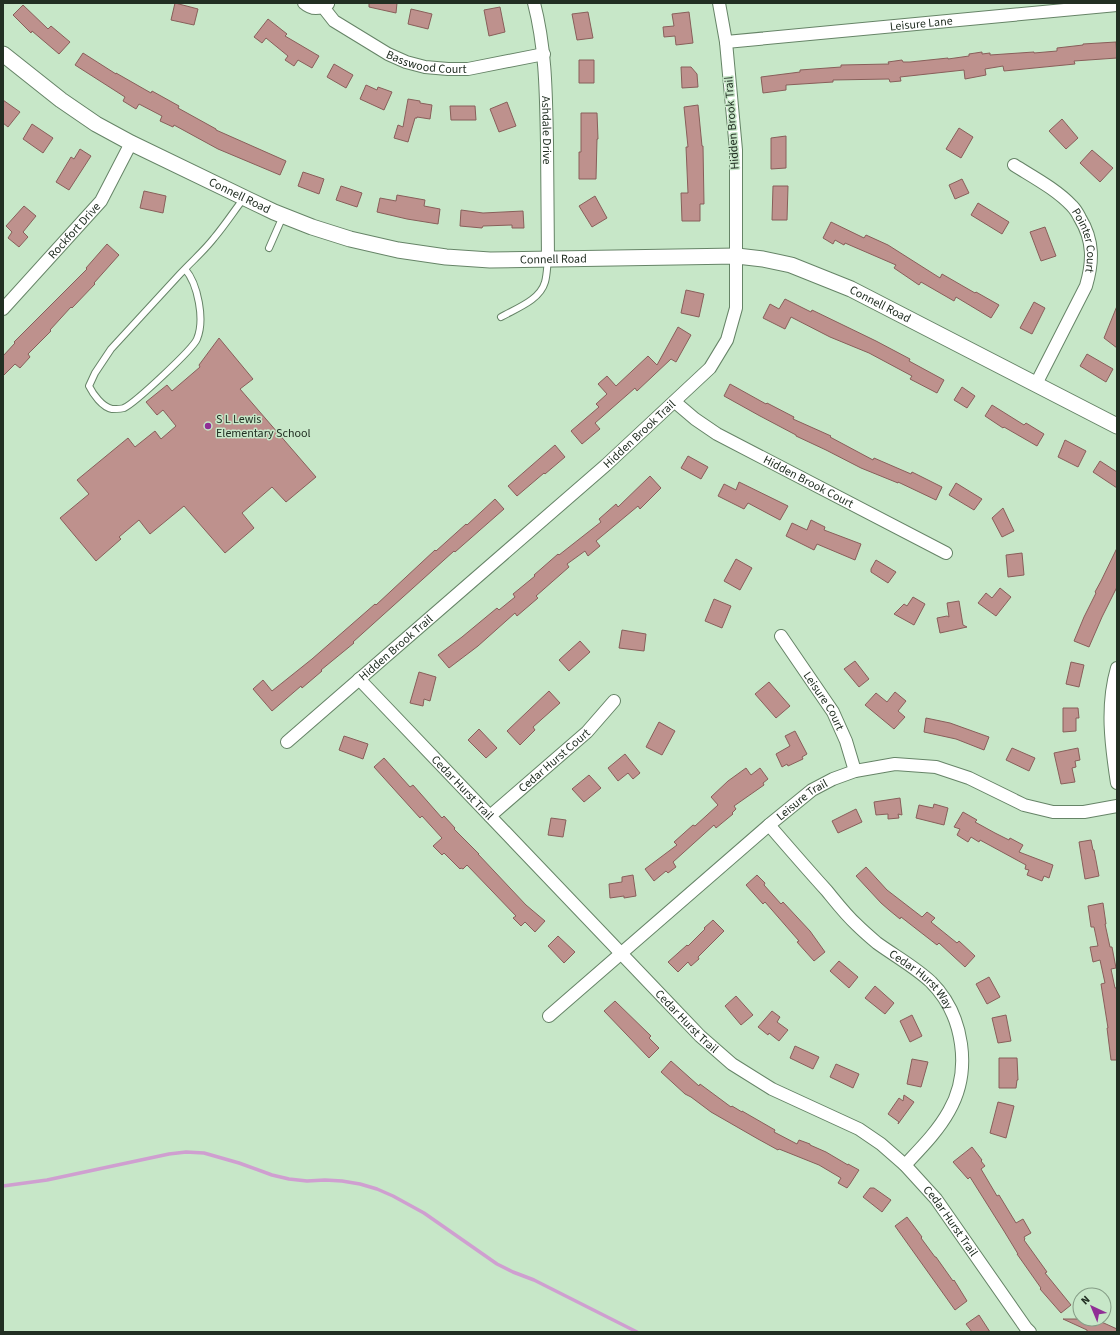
<svg xmlns="http://www.w3.org/2000/svg" width="1120" height="1335" font-family="'Source Sans 3',sans-serif">
  <style>
    .lines { fill: none; stroke-linecap: round; stroke-linejoin: round }
    .stream { stroke: #cf9fd0; stroke-width: 3.5 }
    .building { fill: #be918d; stroke: #885f5a }
    .service-casing { stroke: #668467; stroke-width: 8 }
    .minor-casing { stroke: #668467; stroke-width: 14 }
    .tertiary-casing { stroke: #668467; stroke-width: 17 }
    .service { stroke: #fff; stroke-width: 6 }
    .minor { stroke: #fff; stroke-width: 12 }
    .tertiary { stroke: #fff; stroke-width: 15 }
    .poi-dot { fill: #902e95; stroke: #c7e7c8; stroke-width: 1.5 }
    .labels { text-anchor: middle; dominant-baseline: central; stroke-width: 3; stroke-linejoin: round; paint-order: stroke }
    .street-label { font-size: 12px; fill: #222f23; stroke: #c7e7c8 }
    .poi-label { font-size: 12px; fill: #222f23; stroke: #c7e7c8; text-anchor: start }
  </style>
  <rect width="100%" height="100%" fill="#c7e7c8"/>
  <g class="lines">
    <path class="stream" d="M3,1186L47,1180L169,1154L186,1152L204,1153L239,1163L272,1175L289,1179L307,1181L325,1180L342,1181L360,1184L377,1189L393,1196L424,1213L497,1264L513,1272L534,1280L637,1332"/>
  </g>
  <path class="building" d="M175,3L198,9L194,25L171,20Z
    M369,3H397L396,13L369,7Z
    M23,5L48,29L51,26L70,42L59,54L32,31L31,33L13,15Z
    M500,7L505,32L489,36L484,10Z
    M411,9L432,14L428,29L408,24Z
    M588,12L593,38L577,40L572,14Z
    M689,12L693,43L676,45L675,36L664,37L663,27L674,26L672,14Z
    M268,19L287,34L285,36L319,56L312,68L298,60L294,66L285,60L288,56L266,38L262,43L254,37Z
    M1116,42L1117,58L1074,61L1075,64L1004,71L1003,66L985,69L986,75L965,79L964,70L900,77L901,81L890,82L889,79L833,80V82L786,85V90L763,93L761,77L800,72V70L841,67V65L889,64L888,62L902,60L903,62H910L948,58V59L969,56V54L982,52V54L990,53V55L1034,52V53L1057,51V48L1083,45V44Z
    M83,53L116,74V73L151,93L152,91L179,106L178,108L216,129V130L286,161L280,175L218,149L174,125L173,127L160,121L162,116L139,104L136,109L123,101L125,97L75,65Z
    M579,60H594V83H579Z
    M334,64L353,75L346,88L327,77Z
    M681,67H691L697,74L698,87L682,88Z
    M366,85L377,90L378,87L392,92L384,110L360,99Z
    M408,99L420,101V103L432,105L430,119L417,117V118H415L408,142L394,138L398,125L403,127Z
    M3,100L20,112L8,127L3,123Z
    M507,102L516,126L499,132L490,109Z
    M698,105L702,146H703L704,204H700V221H682L681,193H688L686,147H688L684,107Z
    M450,106H475L476,120H451Z
    M581,113H597L598,139H597L596,179H579V152H581Z
    M1062,119L1078,138L1066,149L1049,131Z
    M32,124L53,138L43,153L23,139Z
    M959,128L973,137L961,158L946,149Z
    M786,136V168L771,169V138Z
    M80,149L91,156L69,190L56,182L71,157L74,159Z
    M1092,150L1113,168L1100,182L1080,163Z
    M303,172L324,179L319,194L298,186Z
    M962,179L969,193L955,199L949,185Z
    M341,186L362,193L357,207L336,200Z
    M773,186H788L787,220H772Z
    M144,191L166,196L163,213L140,208Z
    M397,195L425,200L424,206L440,209L438,224L407,219L377,212L380,198L396,201Z
    M595,196L607,218L592,227L579,206Z
    M978,203L1009,222L1002,234L971,215Z
    M24,206L36,216L23,232L28,237L19,247L8,238L12,232L6,226Z
    M461,210L483,213L523,211L524,228H512V225L483,226L482,228L460,226Z
    M831,222L864,238L866,235L888,245L940,278L942,274L975,293L976,292L999,305L991,318L956,297L954,301L921,282L919,285L894,268L896,265L845,243L844,245L835,240L833,244L823,238Z
    M1045,227L1056,256L1041,261L1030,232Z
    M107,244L119,255L94,283L95,284L72,308L71,307L50,330L51,331L28,354L30,357L20,368L15,364L3,376V356L15,343L14,342L87,269L86,268Z
    M686,290L704,294L699,317L681,313Z
    M785,299L811,312L812,310L876,341L910,359L909,361L944,380L937,393L910,379L912,376L869,353L830,337L791,317L785,329L763,318L770,304L779,309Z
    M1034,302L1045,308L1032,334L1020,328Z
    M1117,306V348L1104,338Z
    M678,327L691,335L676,362L671,359L637,391L635,388L595,423L600,429L582,444L571,431L599,407L596,404L607,394L598,384L607,376L616,386L648,356L657,365Z
    M219,338L253,379L240,389L316,477L286,502L272,487L242,513L254,528L225,553L184,506L150,534L139,520L119,537L121,539L96,561L60,518L89,494L77,480L128,438L135,447L155,431L161,439L176,426L163,410L157,415L146,402L167,385L172,391L200,367L199,365Z
    M1087,354L1113,369L1106,382L1080,366Z
    M730,384L766,404L767,403L794,417L793,419L831,436L830,437L873,460L874,458L911,474L912,472L942,487L936,500L898,482V483L861,468L826,450L796,436V435L760,416L724,396Z
    M962,387L975,396L967,408L954,400Z
    M992,405L1024,425L1026,423L1044,434L1037,446L1004,427L1003,428L985,416Z
    M1065,440L1086,451L1078,467L1058,457Z
    M555,445L565,457L545,474L544,473L517,496L508,486Z
    M688,456L708,467L701,479L681,468Z
    M1100,461L1117,472V488L1093,472Z
    M650,476L661,488L640,509L638,506L596,541L600,546L588,556L585,551L567,564L569,567L536,596L538,598L517,616L515,613L478,646L449,668L438,655L462,637L497,608L499,610L515,597L513,594L535,576L534,575L558,554L559,555L601,522L599,519L616,504L618,507Z
    M739,482L788,506L780,520L748,503L744,509L718,496L724,484L736,490Z
    M956,483L982,499L974,510L949,495Z
    M495,499L504,509L455,552L454,551L423,579L353,642L354,643L321,670L322,671L302,688L301,686L272,711L253,689L263,680L272,691L312,659L375,604L376,605L435,550L436,551L466,524L467,525Z
    M1003,508L1014,531L1002,537L992,518Z
    M811,520L825,527L824,530L861,544L855,560L817,544L814,550L786,536L792,523L807,530Z
    M1117,548V587L1102,617L1089,647L1074,641L1084,617L1096,593L1095,592L1101,581Z
    M1022,553L1024,575L1008,577L1006,555Z
    M736,559L752,568L740,590L724,581Z
    M876,560L896,572L888,583L871,572V569Z
    M1000,588L1011,597L996,616L978,603L986,593L992,598Z
    M913,597L925,604L914,625L894,614L904,604L907,606Z
    M714,599L731,606L722,628L705,621Z
    M959,601L963,625L967,627L940,633L937,618L947,616L949,617L947,603Z
    M622,630L646,634L644,651L619,648Z
    M580,641L590,652L569,671L559,660Z
    M855,661L869,679L859,687L844,669Z
    M1071,662L1084,665L1079,687L1066,684Z
    M419,672L436,677L430,701L424,699L423,706L410,703Z
    M769,682L790,706L776,718L755,694Z
    M549,691L560,703L533,727L535,730L520,745L507,731Z
    M895,692L906,701L898,711L905,717L894,729L865,705L876,693L887,702Z
    M1063,708H1078L1079,718H1076V731L1063,732Z
    M926,718L950,723L989,737L984,750L956,739L924,732Z
    M659,722L675,731L662,755L646,747Z
    M479,729L497,748L486,758L468,740Z
    M795,731L807,754L802,757L803,759L788,766L787,764L782,767L776,754L790,746L785,736Z
    M344,736L368,744L363,759L339,750Z
    M1012,748L1035,758L1029,771L1006,760Z
    M1078,748L1080,760L1075,761L1076,767L1072,768L1075,782L1061,784L1054,753Z
    M625,754L640,773L633,779L628,773L618,781L608,768Z
    M384,758L410,787L413,785L442,818L444,816L455,828L454,829L479,854H478L526,905L545,921L535,932L525,922L521,926L513,918L516,916L467,865L463,869L461,868L460,869L444,853L442,855L433,846L442,838L422,816L420,818L374,767Z
    M746,768L751,775L760,768L768,779L763,783L764,785L734,806L736,809L732,813L733,814L716,828L714,825L673,862L676,867L668,873L666,871L654,881L645,869L677,845L674,842L693,825L695,826L718,805L711,797L728,781Z
    M589,775L601,788L584,802L572,789Z
    M900,798L902,815L898,814L899,818L888,819V814L876,815L874,802Z
    M934,804L948,808L944,825L916,818L919,805L933,808Z
    M856,809L862,822L838,833L832,821Z
    M963,812L977,820L975,822L995,833L1009,840L1010,838L1023,845L1019,852L1053,865L1049,878L1044,876L1042,881L1027,875L1029,870L1025,869L1026,865L980,840L979,842L971,837L968,842L957,835L960,829L954,827Z
    M551,818L566,820L563,837L548,835Z
    M1091,840L1093,850H1094L1099,876L1085,879L1079,842Z
    M866,867L887,890L922,917L927,912L935,918L931,922L957,943L959,941L975,956L965,967L939,943L937,945L901,917L900,919L889,910L881,903L856,876Z
    M633,875L636,896L624,898V896L610,898L609,884L622,882V877Z
    M757,875L765,883L764,885L781,904L783,902L810,931L825,952L814,961L797,942L799,941L765,902L763,904L746,885Z
    M1103,903L1106,924H1105L1110,947H1112L1116,968L1111,969L1115,988H1117V1060H1111L1107,1028H1108L1101,984L1105,983L1100,960L1093,962L1090,947L1098,946L1094,927H1091L1088,906Z
    M713,920L724,931L698,957L699,959L691,966L688,962L678,972L668,962L687,945L688,946L705,929L704,928Z
    M558,936L575,952L564,963L548,946Z
    M839,961L858,977L849,988L830,971Z
    M989,977L1000,997L987,1004L976,984Z
    M875,986L894,1003L885,1014L865,998Z
    M736,996L753,1015L741,1025L725,1006Z
    M615,1001L651,1036L649,1038L659,1048L649,1058L604,1011Z
    M772,1011L780,1017L777,1022L788,1030L779,1041L769,1033L768,1035L758,1027Z
    M912,1015L922,1036L910,1042L900,1021Z
    M1006,1015L1011,1041L998,1043L992,1018Z
    M795,1046L819,1057L813,1069L790,1058Z
    M999,1058H1017L1018,1080H1017L1016,1088H999Z
    M912,1059L928,1062L921,1087L907,1084Z
    M671,1061L699,1086L700,1084L731,1107L732,1106L742,1112V1111L775,1130L774,1132L797,1144L799,1140L810,1144V1145L826,1152L848,1165V1164L859,1170L850,1184L847,1188L838,1183L841,1178L819,1165L779,1149L778,1150L758,1139L711,1112L691,1097L685,1094L661,1072Z
    M836,1064L859,1074L853,1088L830,1077Z
    M904,1095L914,1102L898,1124L899,1122L888,1114L899,1098L903,1101Z
    M998,1102L1014,1106L1006,1138L990,1133Z
    M972,1147L982,1160L981,1161L985,1166L981,1169L997,1196L999,1195L1016,1223L1023,1219L1031,1233L1024,1237L1025,1239L1024,1240L1047,1272L1045,1273L1071,1305L1061,1313L1040,1289L1041,1288L1017,1254H1018L1004,1231L970,1177L968,1179L953,1162Z
    M870,1188H874L891,1200L882,1212L863,1197Z
    M907,1217L922,1237L921,1238L935,1257H936L953,1281L954,1280L967,1301L955,1310L895,1226Z
    M979,1315L990,1332H972L966,1324Z
    M1063,1319H1095L1117,1329V1332H1087V1330Z"/>
  <g class="lines">
    <g class="service-casing">
      <path id="service" d="M269,248L283,216
        M185,269C198,284 205,320 197,339C193,349 135,403 124,408C122,409 115,409 112,409C102,407 93,394 89,386L95,373L111,349L180,274C191,262 204,251 214,238C225,225 234,211 244,198
        M501,317C517,308 540,300 545,282C547,275 547,267 548,259"/>
    </g>
    <g class="minor-casing">
      <g id="minor">
        <path d="M304,3C312,10 320,9 328,4"/>
        <path id="s1" d="M534,3C546,49 546,95 547,143C547,182 548,220 548,259"/>
        <path id="s2" d="M323,7L334,21L388,54L406,62L425,67L448,69H468L544,54"/>
        <path id="s3" d="M726,42L1117,5"/>
        <path id="s4" d="M1014,165C1033,177 1056,189 1072,206C1075,209 1078,214 1080,218C1094,241 1093,262 1086,286L1036,384"/>
        <path id="s5" d="M3,309L101,201L131,143"/>
        <path id="s6" d="M675,402L695,419L717,434L946,553"/>
        <path id="s7" d="M781,636L833,712L846,741L855,771"/>
        <path d="M1117,668C1106,706 1111,744 1117,783"/>
        <path id="s8" d="M359,679L700,1036L732,1064L772,1089L859,1129L881,1144L905,1165L936,1199L1026,1328L1030,1332"/>
        <path id="s9" d="M287,742L606,465L710,368L727,340L736,308V150L726,42L719,3"/>
        <path id="s10" d="M490,816L587,732L614,701"/>
        <path id="s11" d="M769,825C788,847 807,869 827,891C836,902 846,915 857,925C863,931 870,937 877,943C895,956 915,967 931,982C964,1015 972,1071 949,1111C938,1131 921,1148 905,1165"/>
        <path id="s12" d="M549,1016L769,825L812,790L833,779L855,771L895,764L936,767L969,778L1024,805L1053,812H1084L1117,806"/>
      </g>
    </g>
    <g class="tertiary-casing">
      <g id="tertiary">
        <path id="s13" d="M3,54L61,100L96,124L131,143L274,212L312,227L350,239L398,250L446,257L490,260L737,256L763,259L791,265L851,289L1117,426"/>
      </g>
    </g>
    <use href="#service" class="service"/>
    <use href="#minor" class="minor"/>
    <use href="#tertiary" class="tertiary"/>
  </g>
  <circle class="poi-dot" cx="208" cy="426" r="4"/>
  <g class="labels">
    <g class="street-label">
      <text stroke="none"><textPath href="#s3" startOffset="196">Leisure Lane</textPath></text>
      <text stroke="none"><textPath href="#s2" startOffset="121">Basswood Court</textPath></text>
      <text transform="translate(732 123) rotate(-94)">Hidden Brook Trail</text>
      <text stroke="none"><textPath href="#s1" startOffset="128">Ashdale Drive</textPath></text>
      <text stroke="none"><textPath href="#s13" startOffset="277">Connell Road</textPath></text>
      <text stroke="none"><textPath href="#s5" startOffset="106">Rockfort Drive</textPath></text>
      <text stroke="none"><textPath href="#s4" startOffset="109">Pointer Court</textPath></text>
      <text stroke="none"><textPath href="#s13" startOffset="601">Connell Road</textPath></text>
      <text stroke="none"><textPath href="#s13" startOffset="937">Connell Road</textPath></text>
      <text stroke="none"><textPath href="#s9" startOffset="468">Hidden Brook Trail</textPath></text>
      <text stroke="none"><textPath href="#s6" startOffset="156">Hidden Brook Court</textPath></text>
      <text stroke="none"><textPath href="#s9" startOffset="144">Hidden Brook Trail</textPath></text>
      <text stroke="none"><textPath href="#s7" startOffset="78">Leisure Court</textPath></text>
      <text stroke="none"><textPath href="#s10" startOffset="85">Cedar Hurst Court</textPath></text>
      <text stroke="none"><textPath href="#s8" startOffset="150">Cedar Hurst Trail</textPath></text>
      <text stroke="none"><textPath href="#s12" startOffset="333">Leisure Trail</textPath></text>
      <text stroke="none"><textPath href="#s11" startOffset="218">Cedar Hurst Way</textPath></text>
      <text stroke="none"><textPath href="#s8" startOffset="474">Cedar Hurst Trail</textPath></text>
      <text stroke="none"><textPath href="#s8" startOffset="810">Cedar Hurst Trail</textPath></text>
    </g>
    <g class="poi-label">
      <text x="216" y="419">S L Lewis<tspan x="216" dy="14">Elementary School</tspan></text>
    </g>
  </g>
  <rect width="1120" height="1335" fill="none" stroke="#222f23" stroke-width="8"/>
  <g transform="translate(1092 1307) rotate(316)"><circle r="19" fill="#c7e7c8" stroke="#859d86"/>
  <path d="M0-3L7 15L0 10L-7 15Z" fill="#902e95"/>
  <text y="-6" font-size="11" font-weight="bold" text-anchor="middle" fill="#222f23">N</text>
  </g>
</svg>
